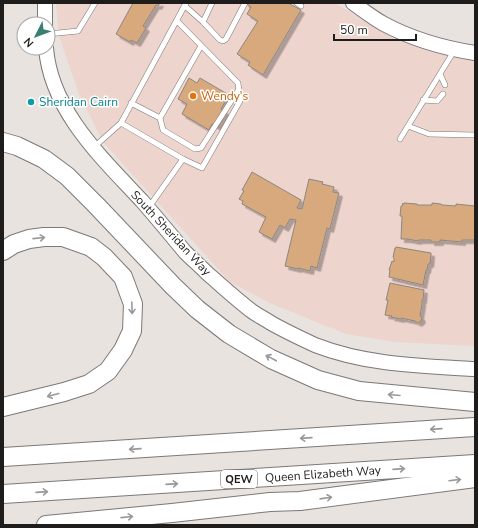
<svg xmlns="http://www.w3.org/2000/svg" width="478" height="528" font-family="'Nunito Sans',sans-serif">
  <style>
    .industrial { fill: #edd4cc }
    .building { fill: #d7a97b; stroke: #8b8783; filter: url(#shadow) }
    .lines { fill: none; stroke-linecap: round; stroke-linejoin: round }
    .lane-casing { stroke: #7d7876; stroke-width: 6 }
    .secondary-casing { stroke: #7d7876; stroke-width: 16 }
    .highway-casing { stroke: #7d7876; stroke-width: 20 }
    .lane { stroke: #fff; stroke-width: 5 }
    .secondary { stroke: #fff; stroke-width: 14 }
    .highway { stroke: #fff; stroke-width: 18 }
    .oneway { stroke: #9a9999 }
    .food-dot { fill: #e8710a; stroke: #fff; stroke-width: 1.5 }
    .culture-dot { fill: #0f9aa8; stroke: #fff; stroke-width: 1.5 }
    .labels { text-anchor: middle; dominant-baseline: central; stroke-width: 3; stroke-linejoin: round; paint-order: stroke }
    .shield { fill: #fff; stroke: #626160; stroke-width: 1 }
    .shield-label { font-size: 11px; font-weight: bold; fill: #1f1d1c }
    .food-label { font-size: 12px; fill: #c56008; stroke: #fff; text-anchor: start }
    .culture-label { font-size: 12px; fill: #0d838f; stroke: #fff; text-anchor: start }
    .street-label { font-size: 12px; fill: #1f1d1c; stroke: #fff }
  </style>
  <defs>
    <filter id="shadow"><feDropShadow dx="3.5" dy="3.5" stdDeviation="0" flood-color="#0004"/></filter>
  </defs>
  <rect width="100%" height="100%" fill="#e8e3df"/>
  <path class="industrial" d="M56,3H335L394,39L440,54L475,58V346L395,342L346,334L272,304L230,282L103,142L79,94L59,36Z"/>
  <path class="building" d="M133,3H160L158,6L156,5L143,26L146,28L137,43L131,40L130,42L116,34Z
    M245,3H288L301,10L263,75L248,65L250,62L237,54L258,21L247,14L251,7Z
    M189,78L197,83L200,78L229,95L221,109L227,112L218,127L212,124L209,130L182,114L187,104L178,99Z
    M252,172L301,200L297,208L302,209L309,179L323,182L322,184L334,187L333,192L339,193L330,229L327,228L317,268L311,266L310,271L298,268V269L285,266L296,220L290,219L285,228L280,225L272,239L259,232L266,217L242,204L243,201L239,199L244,191L242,190Z
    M403,203L404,204V203L417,204V205H432V203L441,204L442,205L456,206V204L475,206V240H462V242L440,240V242H431V240H418V241L407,239H401L402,216H400L401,206H402Z
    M396,247L431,253V255L430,264H428L427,270H426L423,285L389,277L390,270H389L392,261L394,262V258L393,257L395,248H396Z
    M390,283L424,290L423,300H422V304L420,316L422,318L421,321L418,323L415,321L401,318V319L391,317L392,316L385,315L388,300H386Z"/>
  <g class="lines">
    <g class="lane-casing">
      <path id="lane" d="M297,3L301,6
        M185,6L203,22L212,3
        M177,21L238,83L240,101L202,168L183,159
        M203,22L220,40L223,41L226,39L245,3
        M48,34L78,31L95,3
        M440,74L445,85
        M423,100L437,101L443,94
        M131,103L160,118L201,46
        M160,118L163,130L195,149L201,148L239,89
        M121,123L186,3
        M408,126L429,134L475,135
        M400,139L454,51
        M94,147L121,123L183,159L149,207"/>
    </g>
    <g class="secondary-casing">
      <path id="secondary" d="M353,3C363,10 373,18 384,24C412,39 443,48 475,53
        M45,24V3
        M46,48C51,111 102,158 142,201C157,218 171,235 185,252C192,259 200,266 207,273C222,286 237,300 253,312C259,316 265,319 271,323C285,331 300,338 315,345C366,365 421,366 475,369"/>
    </g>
    <g class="highway-casing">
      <path id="highway" d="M3,142L17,146L44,159L67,176L96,205L173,286L197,309L229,334L271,359L318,380L359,391L475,402
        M3,251L14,244L29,239L44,237H63L91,247L104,257L123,277L133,304L132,331L123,350L108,371L89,384L64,392L3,407
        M3,457L475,427
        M3,494L475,464
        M46,525L172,513L270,502L300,501L475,478"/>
    </g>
    <use href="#lane" class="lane"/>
    <use href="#secondary" class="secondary"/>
    <use href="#highway" class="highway"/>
  </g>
  <defs><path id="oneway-shaft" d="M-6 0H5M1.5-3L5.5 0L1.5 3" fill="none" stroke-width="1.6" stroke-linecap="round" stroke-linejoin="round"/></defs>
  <g class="oneway">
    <use href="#oneway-shaft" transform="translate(39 238) rotate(-6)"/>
    <use href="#oneway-shaft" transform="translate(132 308) rotate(88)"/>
    <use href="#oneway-shaft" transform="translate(271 358) rotate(-152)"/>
    <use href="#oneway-shaft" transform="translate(53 395) rotate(165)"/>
    <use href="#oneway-shaft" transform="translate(394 395) rotate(-175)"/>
    <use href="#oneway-shaft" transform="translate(436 429) rotate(176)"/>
    <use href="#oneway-shaft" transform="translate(306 438) rotate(176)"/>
    <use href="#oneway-shaft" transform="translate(135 449) rotate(176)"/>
    <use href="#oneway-shaft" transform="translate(399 469) rotate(-4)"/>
    <use href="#oneway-shaft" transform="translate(455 480) rotate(-7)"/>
    <use href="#oneway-shaft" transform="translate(172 484) rotate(-4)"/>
    <use href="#oneway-shaft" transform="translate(42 492) rotate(-4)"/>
    <use href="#oneway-shaft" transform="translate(326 498) rotate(-8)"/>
    <use href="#oneway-shaft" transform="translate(127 517) rotate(-6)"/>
  </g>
  <circle class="food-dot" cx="193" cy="96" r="4"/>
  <circle class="culture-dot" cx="31" cy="102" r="4"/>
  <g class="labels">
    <rect class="shield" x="221" y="470" width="36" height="18" rx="3"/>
    <g class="shield-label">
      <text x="239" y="479">QEW</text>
    </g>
    <g class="food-label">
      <text x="201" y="96">Wendy's</text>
    </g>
    <g class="culture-label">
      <text x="39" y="102">Sheridan Cairn</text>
    </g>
    <g class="street-label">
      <text transform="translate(171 233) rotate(47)">South Sheridan Way</text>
      <text transform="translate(323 474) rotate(-4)">Queen Elizabeth Way</text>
    </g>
  </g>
  <rect width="478" height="528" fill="none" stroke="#1f1d1c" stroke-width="8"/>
  <g transform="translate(36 36) rotate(228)"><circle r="19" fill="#ffffff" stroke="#a5a5a4"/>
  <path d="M0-3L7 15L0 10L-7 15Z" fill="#3a7f73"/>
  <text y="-6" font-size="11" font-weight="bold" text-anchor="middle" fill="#1f1d1c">N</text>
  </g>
  <path d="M334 34v6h82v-6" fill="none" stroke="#1f1d1c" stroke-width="2"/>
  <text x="340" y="34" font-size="12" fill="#1f1d1c" stroke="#ffffff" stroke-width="3" paint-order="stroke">50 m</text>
</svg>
